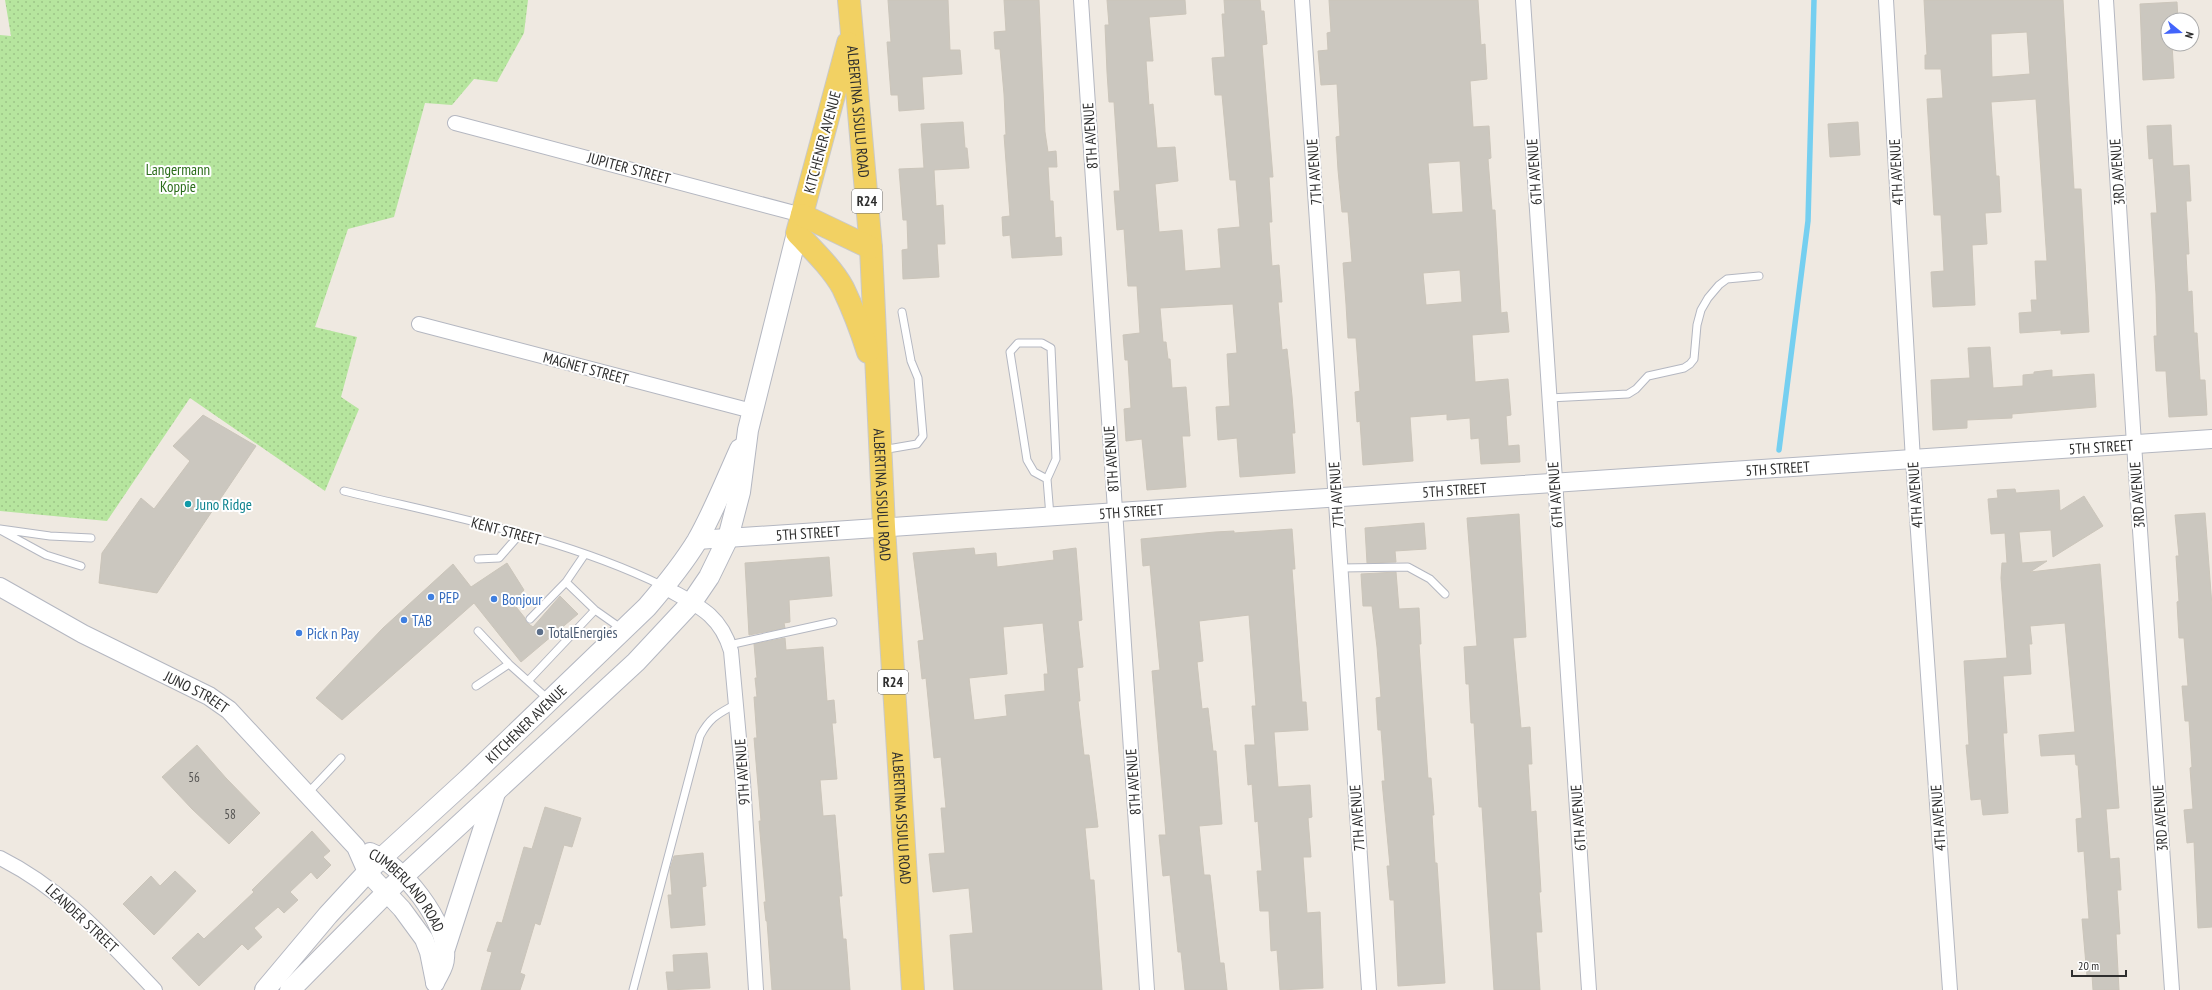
<svg xmlns="http://www.w3.org/2000/svg" width="2212" height="990" font-family="'PT Sans Narrow',sans-serif">
  <style>
    .park { fill: url(#park-dots) }
    .lines { fill: none; stroke-linecap: round; stroke-linejoin: round }
    .stream { stroke: #75cff0; stroke-width: 5.5 }
    .building { fill: #cbc7bf; stroke: #cbc5ba; fill-rule: evenodd }
    .service-casing { stroke: #b4b7c1; stroke-width: 9 }
    .minor-casing { stroke: #b4b7c1; stroke-width: 16 }
    .tertiary-casing { stroke: #b4b7c1; stroke-width: 20 }
    .secondary-casing { stroke: #b4b7c1; stroke-width: 22 }
    .primary-casing { stroke: #c9c9c9; stroke-width: 24 }
    .service { stroke: #fff; stroke-width: 7 }
    .minor { stroke: #fff; stroke-width: 14 }
    .tertiary { stroke: #fff; stroke-width: 18 }
    .secondary { stroke: #fff; stroke-width: 20 }
    .primary { stroke: #f2d163; stroke-width: 22 }
    .culture-dot { fill: #0f9aa8; stroke: #fff; stroke-width: 1.5 }
    .shop-dot { fill: #3f7fe0; stroke: #fff; stroke-width: 1.5 }
    .service-dot { fill: #5c6f8a; stroke: #fff; stroke-width: 1.5 }
    .labels { text-anchor: middle; dominant-baseline: central; stroke-width: 4; stroke-linejoin: round; paint-order: stroke }
    .number-label { font-size: 13px; fill: #555452 }
    .shield { fill: #fff; stroke: #6d6d6d; stroke-width: 1 }
    .shield-label { font-size: 14px; font-weight: bold; fill: #2e2e2e }
    .street-label { font-size: 15px; fill: #2e2e2e; stroke: #fff }
    .park-label { font-size: 15px; fill: #2c6e1b; stroke: #fff }
    .culture-label { font-size: 15px; fill: #0d838f; stroke: #fff; text-anchor: start }
    .shop-label { font-size: 15px; fill: #366cbe; stroke: #fff; text-anchor: start }
    .service-label { font-size: 15px; fill: #4e5e75; stroke: #fff; text-anchor: start }
  </style>
  <defs>
    <pattern id="park-dots" width="8" height="8" patternUnits="userSpaceOnUse"><rect width="8" height="8" fill="#b6e59e"/><path d="M2 2h.1M6 6h.1" fill="none" stroke="#9dc588" stroke-width="1.8" stroke-linecap="round"/></pattern>
  </defs>
  <rect width="100%" height="100%" fill="#efe9e1"/>
  <path class="park" d="M5,0H528L524,33L497,82L474,79L452,105L425,103L394,217L348,229L315,327L357,337L341,397L359,409L325,491L190,398L107,521L0,511V35L11,36Z"/>
  <g class="lines">
    <path class="stream" d="M1779,450L1808,221L1814,0"/>
  </g>
  <path class="building" d="M888,0H948L950,50H960L962,74L922,77L924,109L899,111L898,95H891L887,42H891Z
    M1004,0H1039L1045,132L1048,152L1056,151L1057,167H1048L1050,201H1053L1055,238L1061,237L1062,255L1012,258L1010,235L1003,236L1002,217L1010,216L1004,135H1006L1004,94L1000,49H995L994,32L1006,31Z
    M1107,0H1185L1186,14L1149,17L1153,61H1146L1149,105L1153,104L1157,148L1175,147L1178,181L1155,184L1159,232L1182,230L1185,271L1221,268L1218,229L1240,227L1236,180H1230L1222,95H1215L1212,58L1225,57L1222,14H1225L1224,0H1260L1261,11H1264L1267,44L1262,45L1273,177H1269L1272,222H1269L1272,266L1279,265L1282,302H1278L1282,350L1287,349L1292,396L1295,433H1292L1295,473L1240,477L1237,438L1218,440L1216,407L1230,406L1227,354L1237,353L1233,304L1160,308L1163,342H1166L1168,359H1170L1172,388L1186,387L1190,436H1182L1186,487L1147,490L1142,439L1126,441L1124,409L1131,408L1128,360H1125L1123,335L1140,333L1137,286H1128L1124,229L1117,230L1114,191H1120L1114,102H1109L1107,72L1105,25H1109Z
    M1329,0H1478L1481,45L1485,44L1487,79L1470,81L1473,127L1489,126L1491,158L1488,159L1492,210H1495L1501,313L1507,312L1509,332L1472,335L1475,382L1508,379L1511,415L1506,416L1508,446L1519,445L1520,462L1481,464L1479,438L1471,439L1470,418L1447,420V414L1410,417L1413,461L1363,465L1360,421L1357,422L1355,392L1360,391L1356,338H1348L1346,304L1343,263L1352,262L1348,212H1342L1338,170L1336,137L1340,136L1337,84L1321,85L1318,51L1328,50L1327,33L1331,32ZM1460,161L1463,212L1432,214L1428,163ZM1460,270L1462,302L1426,305L1423,273Z
    M1924,0H2063L2074,189H2081L2089,332L2061,334V330L2020,333L2019,313L2032,312L2031,300H2037L2035,261H2047L2036,99L1991,102L1996,176H1999L2001,212L1985,213L1987,244L1972,245L1975,305L1933,307L1931,272L1944,271L1941,215H1934L1927,99L1943,98L1941,69H1925V55H1927ZM2027,32L2030,74L1992,77L1991,34Z
    M2177,2L2178,20H2168V44H2172L2174,78L2143,80L2140,4Z
    M963,122L965,148H967L969,168L934,170L936,206L943,205L945,244H937L939,277L903,279L902,250L908,249L907,220H903L899,169L924,168L921,124Z
    M1858,122L1860,155L1830,157L1828,124Z
    M2171,125L2173,166L2189,165L2191,201H2186L2189,254H2186L2188,292L2192,291L2194,333H2197L2200,380H2205L2207,415L2169,417L2166,371H2156L2154,336H2157L2156,294L2151,213H2157L2153,158L2149,159L2147,126Z
    M1990,347L1993,388L2023,386V375L2034,374V372L2052,370V377L2094,374L2096,407L2012,414V418L1967,420V428L1933,430L1931,380L1970,378L1968,348Z
    M203,415L256,446L157,593L99,583L102,553L141,498L154,509L190,461L173,446Z
    M2015,489L2016,493L2059,490L2060,511L2084,496L2103,526L2053,557L2051,530L2019,532L2022,563L2047,561L2030,572L2100,564L2119,808L2106,809L2110,859L2119,858L2121,890H2117L2120,934H2116L2119,990H2093L2092,975L2087,976L2082,919H2089L2084,851L2078,852L2076,819L2082,818L2078,765H2076L2075,754L2041,756L2039,735L2075,732L2065,623L2030,626L2032,644H2029L2031,674L2003,676L2007,733H2003L2008,813L1983,815L1981,799L1971,800L1966,745H1969L1964,661L2007,658L2001,578L2002,563H2007L2005,533L1991,534L1988,499L1998,498L1997,490Z
    M2205,513L2212,606V927L2198,928L2194,842L2187,843L2184,810L2193,809L2190,768L2192,767L2189,721H2185L2182,686H2188L2184,638H2179L2177,602L2179,601L2176,556H2179L2175,515Z
    M1519,514L1526,637L1513,638L1521,728L1530,727L1532,764H1528L1531,812L1536,811L1541,892H1539L1542,932H1536L1540,990H1494L1482,807H1479L1474,723H1471L1469,684H1466L1464,647L1477,646L1467,518Z
    M1424,523L1426,549L1395,551L1396,562L1367,563L1365,528Z
    M1292,529L1295,569H1292L1302,702H1306L1308,730L1274,732L1278,787L1310,785L1312,817L1308,818L1311,857H1303L1307,913L1320,912L1323,988L1280,990L1277,950L1271,951L1269,911H1260L1257,871H1262L1258,821L1255,822L1252,784L1248,785L1245,745H1255L1252,706H1256L1249,615L1199,621L1203,661L1197,662L1202,709L1208,708L1213,751H1216L1222,824L1199,826L1204,875H1210L1220,963H1224L1227,990H1185L1181,952H1178L1170,875L1163,876L1159,835H1166L1152,671L1160,670L1150,565L1143,566L1141,539L1215,532L1234,531V533Z
    M974,548L975,555L996,553L997,567L1054,560L1053,551L1076,548L1082,620L1078,621L1083,667L1077,668L1080,701H1078L1084,755H1089L1098,827L1085,828L1090,880H1094L1102,990H954L950,935L973,933L969,888L933,892L929,854L945,853L941,808H946L941,757L934,758L926,678L922,679L918,641L924,640L913,553ZM1043,623L1048,674H1044L1045,691L1005,695L1007,716L974,720L969,678L1007,674L1003,627Z
    M829,557L832,596L789,600L790,622L784,623L785,628L749,635L745,563Z
    M507,563L524,590L513,603L525,618L526,622L533,627L560,596L578,614L521,662L474,603L342,720L316,698L383,628L453,564L471,587Z
    M1396,572L1399,609L1419,608L1421,644H1419L1428,778H1431L1434,815H1432L1435,863H1437L1445,983L1398,986L1394,900H1390L1387,866H1390L1382,781H1385L1381,730H1378L1376,698L1381,697L1377,647L1372,606H1363L1361,574Z
    M785,638L786,650L823,647L827,701L834,700L836,723H832L837,779L820,780L823,816L835,815L842,896H839L843,939H846L850,990H772L767,921H766L764,902H766L759,821H761L754,738H757L754,697H757L755,678H757L754,644Z
    M197,745L226,778L260,813L229,844L192,809L162,777Z
    M545,807L581,818L572,847L564,845L540,925L535,923L520,973L525,975L520,990H481L492,952L487,951L497,922L502,923L524,847L532,849Z
    M312,831L330,851L323,857L331,865L317,879L311,872L290,892L298,900L284,913L278,907L254,928L262,937L248,950L242,944L199,986L172,958L198,933L204,939L254,892L252,890Z
    M703,853L706,886L702,887L705,925L671,928L668,895H672L670,869L674,856Z
    M175,871L196,891L154,935L123,904L151,876L160,886Z
    M707,953L710,988L668,990L666,972H674L673,955Z"/>
  <g class="lines">
    <g class="service-casing">
      <path id="service" d="M1549,398L1628,394L1636,389L1648,376L1684,368L1690,364L1694,359L1697,325L1701,310L1708,298L1719,285L1727,279L1759,276
        M882,450L917,444L923,436L918,378L911,361L902,312
        M1047,479L1034,472L1027,460L1010,352L1018,343H1042L1051,348L1056,459L1047,479L1050,516
        M344,491C451,517 563,537 663,586
        M0,529L50,536L91,538
        M2,531L46,555L81,566
        M585,554L566,582L595,610L622,629
        M478,559L499,558L520,534
        M1341,568L1408,567L1430,579L1445,594
        M530,619L566,582
        M478,631L509,664L548,699
        M729,645L833,622
        M528,681L595,610
        M476,686L509,664
        M307,794L341,758
        M633,990L700,736C710,717 718,714 736,704"/>
    </g>
    <g class="minor-casing">
      <path id="minor" d="M1081,0L1147,990
        M1302,0L1369,990
        M1523,0L1589,990
        M1886,0L1913,460L1950,990
        M2106,0L2134,444L2172,990
        M455,123L802,215
        M419,324L752,411
        M664,587C696,605 720,613 731,651L743,782L756,990
        M0,858C64,890 106,939 155,990"/>
    </g>
    <g class="tertiary-casing">
      <g id="tertiary">
        <path id="s1" d="M697,540L2212,439"/>
        <path id="s2" d="M0,587L83,634L209,696L229,710L356,847L367,872L402,909L424,939L429,952L435,982"/>
        <path id="s3" d="M370,852C401,864 449,923 445,958C445,968 438,975 435,983"/>
      </g>
    </g>
    <g class="secondary-casing">
      <g id="secondary">
        <path d="M445,948L495,793"/>
        <path id="s4" d="M265,990L328,915L375,864L468,779L647,607C665,586 683,564 697,541C714,511 726,480 740,449"/>
        <path d="M290,990L394,885L636,662L692,602L709,577L728,538L740,492L748,430L797,233"/>
      </g>
    </g>
    <g class="primary-casing">
      <g id="primary">
        <path id="s5" d="M849,0L871,248L884,527L913,990"/>
        <path d="M848,43L797,233C813,250 832,268 843,288C853,309 861,330 868,352"/>
        <path d="M802,215L871,248"/>
      </g>
    </g>
    <use href="#service" class="service"/>
    <use href="#minor" class="minor"/>
    <use href="#tertiary" class="tertiary"/>
    <use href="#secondary" class="secondary"/>
    <use href="#primary" class="primary"/>
  </g>
  <circle class="culture-dot" cx="188" cy="504" r="4"/>
  <g class="shop-dot">
    <circle cx="431" cy="597" r="4"/>
    <circle cx="494" cy="599" r="4"/>
    <circle cx="404" cy="620" r="4"/>
    <circle cx="299" cy="633" r="4"/>
  </g>
  <circle class="service-dot" cx="540" cy="632" r="4"/>
  <g class="labels">
    <g class="number-label">
      <text x="194" y="777">56</text>
      <text x="230" y="814">58</text>
    </g>
    <g class="shield">
      <rect x="852" y="189" width="30" height="24" rx="3"/>
      <rect x="878" y="670" width="30" height="24" rx="3"/>
    </g>
    <g class="shield-label">
      <text x="867" y="201">R24</text>
      <text x="893" y="682">R24</text>
    </g>
    <g class="street-label">
      <text stroke="none"><textPath href="#s5" startOffset="112">ALBERTINA SISULU ROAD</textPath></text>
      <text transform="translate(1090 136) rotate(-94)">8TH AVENUE</text>
      <text transform="translate(822 142) rotate(-75)">KITCHENER AVENUE</text>
      <text transform="translate(629 168) rotate(15)">JUPITER STREET</text>
      <text transform="translate(1314 172) rotate(-94)">7TH AVENUE</text>
      <text transform="translate(1534 172) rotate(-94)">6TH AVENUE</text>
      <text transform="translate(1896 172) rotate(-93)">4TH AVENUE</text>
      <text transform="translate(2117 172) rotate(-94)">3RD AVENUE</text>
      <text transform="translate(586 368) rotate(15)">MAGNET STREET</text>
      <text stroke="none"><textPath href="#s1" startOffset="1407">5TH STREET</textPath></text>
      <text transform="translate(1111 459) rotate(-94)">8TH AVENUE</text>
      <text stroke="none"><textPath href="#s1" startOffset="1083">5TH STREET</textPath></text>
      <text stroke="none"><textPath href="#s1" startOffset="759">5TH STREET</textPath></text>
      <text stroke="none"><textPath href="#s5" startOffset="496">ALBERTINA SISULU ROAD</textPath></text>
      <text transform="translate(1336 495) rotate(-94)">7TH AVENUE</text>
      <text transform="translate(1555 495) rotate(-94)">6TH AVENUE</text>
      <text transform="translate(1915 495) rotate(-94)">4TH AVENUE</text>
      <text transform="translate(2137 495) rotate(-94)">3RD AVENUE</text>
      <text stroke="none"><textPath href="#s1" startOffset="435">5TH STREET</textPath></text>
      <text transform="translate(506 531) rotate(15)">KENT STREET</text>
      <text stroke="none"><textPath href="#s1" startOffset="111">5TH STREET</textPath></text>
      <text stroke="none"><textPath href="#s2" startOffset="223">JUNO STREET</textPath></text>
      <text stroke="none"><textPath href="#s4" startOffset="373">KITCHENER AVENUE</textPath></text>
      <text transform="translate(742 772) rotate(-94)">9TH AVENUE</text>
      <text transform="translate(1133 782) rotate(-94)">8TH AVENUE</text>
      <text stroke="none"><textPath href="#s5" startOffset="820">ALBERTINA SISULU ROAD</textPath></text>
      <text transform="translate(1357 818) rotate(-94)">7TH AVENUE</text>
      <text transform="translate(1578 818) rotate(-94)">6TH AVENUE</text>
      <text transform="translate(1938 818) rotate(-94)">4TH AVENUE</text>
      <text transform="translate(2160 818) rotate(-94)">3RD AVENUE</text>
      <text stroke="none"><textPath href="#s3" startOffset="54">CUMBERLAND ROAD</textPath></text>
      <text transform="translate(82 918) rotate(43)">LEANDER STREET</text>
    </g>
    <g class="park-label">
      <text x="178" y="169">Langermann<tspan x="178" dy="17">Koppie</tspan></text>
    </g>
    <g class="culture-label">
      <text x="196" y="504">Juno Ridge</text>
    </g>
    <g class="shop-label">
      <text x="439" y="597">PEP</text>
      <text x="502" y="599">Bonjour</text>
      <text x="412" y="620">TAB</text>
      <text x="307" y="633">Pick n Pay</text>
    </g>
    <g class="service-label">
      <text x="548" y="632">TotalEnergies</text>
    </g>
  </g>
  <g transform="translate(2180 32) rotate(108)"><circle r="19" fill="#ffffff" stroke="#ababab"/>
  <path d="M0-3L7 15L0 10L-7 15Z" fill="#4264fb"/>
  <text y="-6" font-size="11" font-weight="bold" text-anchor="middle" fill="#2e2e2e">N</text>
  </g>
  <path d="M2072 970v6h54v-6" fill="none" stroke="#2e2e2e" stroke-width="2"/>
  <text x="2078" y="970" font-size="12" fill="#2e2e2e" stroke="#ffffff" stroke-width="3" paint-order="stroke">20 m</text>
</svg>
